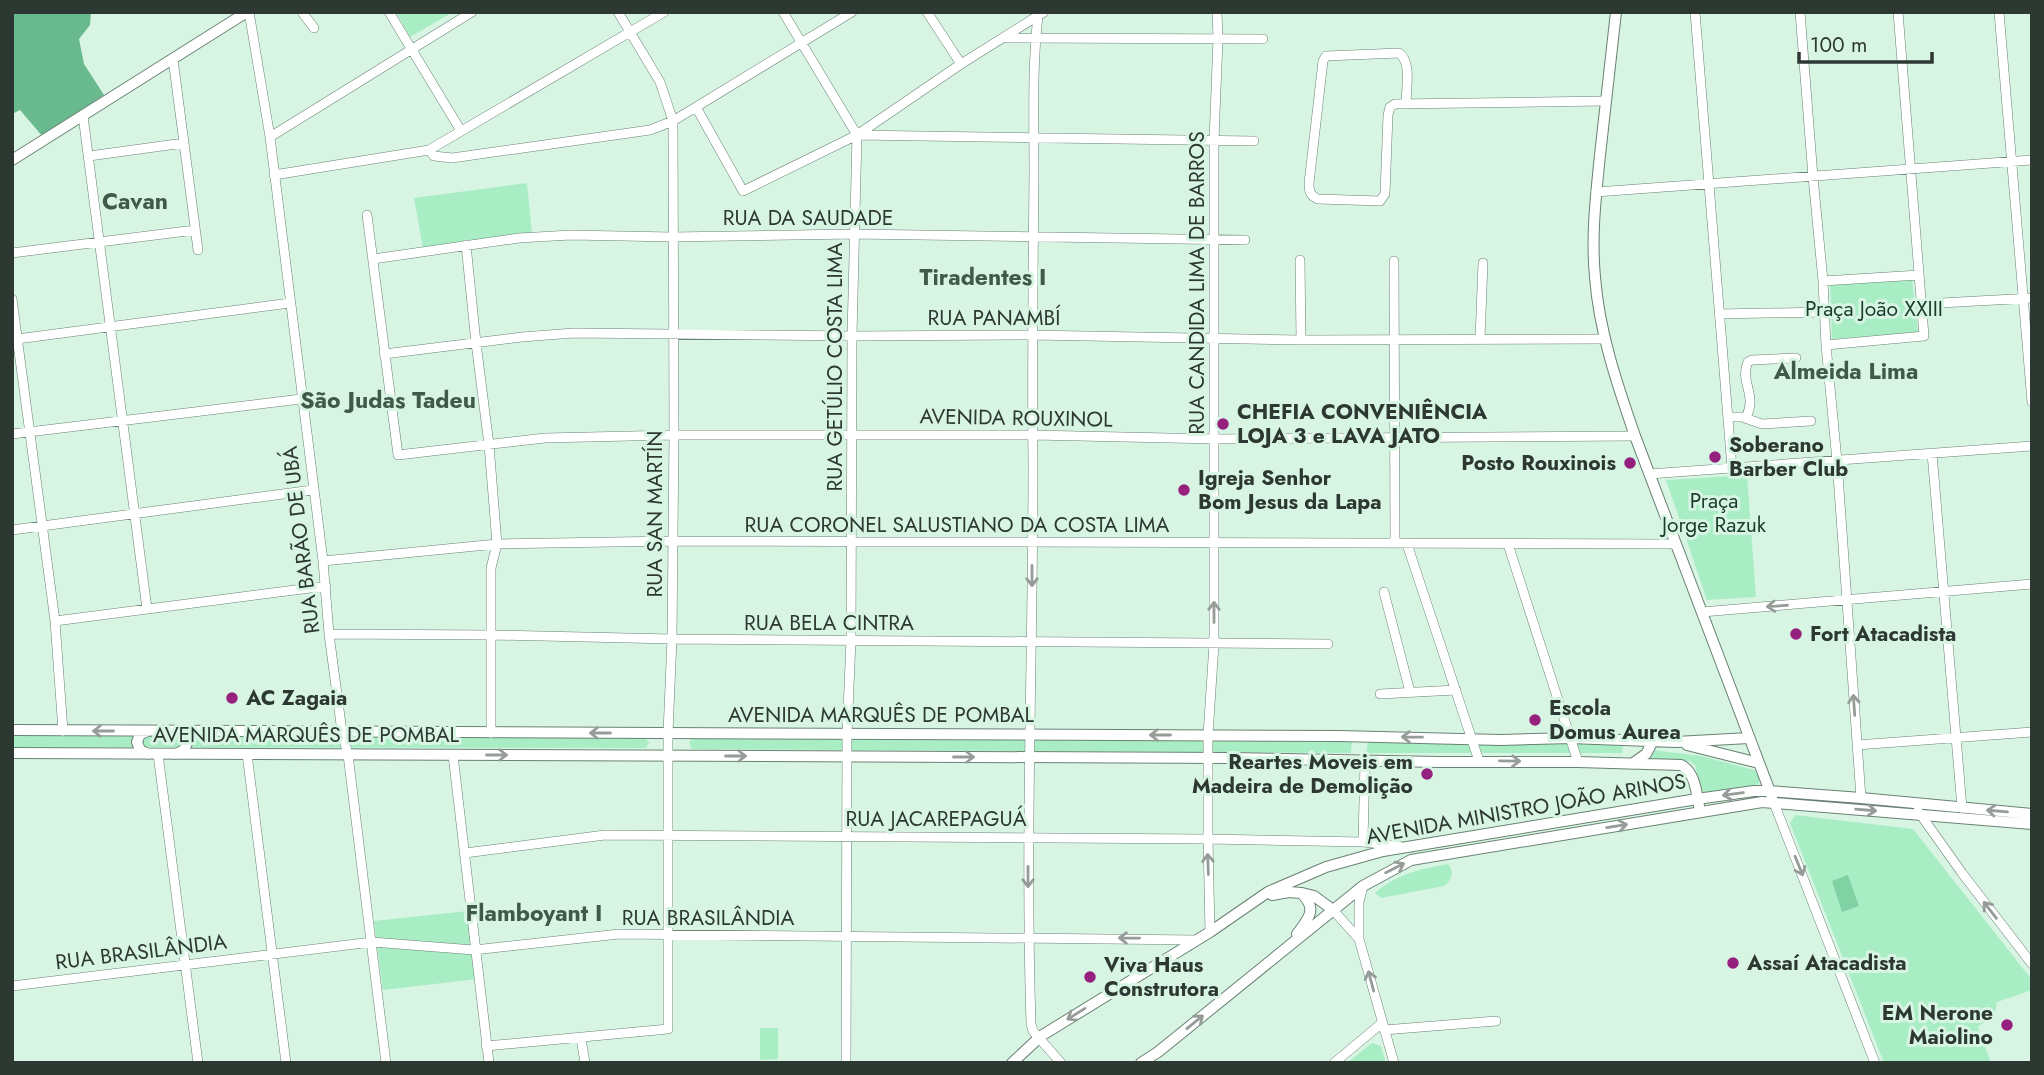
<svg xmlns="http://www.w3.org/2000/svg" width="2044" height="1075" font-family="Jost,sans-serif">
  <style>
    .green { fill: #a9edc5 }
    .forest { fill: #69ba8e }
    .water { fill: #80d1a4 }
    .lines { fill: none; stroke-linecap: round; stroke-linejoin: round }
    .minor-casing { stroke: #698273; stroke-width: 10 }
    .major-casing { stroke: #698273; stroke-width: 12 }
    .minor { stroke: #fff; stroke-width: 9 }
    .major { stroke: #fff; stroke-width: 10 }
    .oneway { stroke: #969c98 }
    .poi-dot { fill: #96207d; stroke: #d8f5e3; stroke-width: 2.5 }
    .labels { text-anchor: middle; dominant-baseline: central; stroke-width: 6; stroke-linejoin: round; paint-order: stroke }
    .street-label { font-size: 21px; fill: #2d3832; stroke: #d8f5e3 }
    .park-label { font-size: 21px; fill: #183c29; stroke: #d8f5e3 }
    .poi-label { font-size: 21px; font-weight: bold; fill: #2d3832; stroke: #d8f5e3; text-anchor: start }
    .neighbourhood-label { font-size: 23px; font-weight: bold; fill: #41594b; stroke: #d8f5e3 }
  </style>
  <rect width="100%" height="100%" fill="#d8f5e3"/>
  <path class="green" d="M396,12H453L410,37Z
    M527,183L532,233L423,248L414,198Z
    M1912,278L1918,333L1832,339L1830,283Z
    M1747,475L1756,597L1707,600L1666,480Z
    M12,735L646,738L649,743L646,748L12,747Z
    M692,738L1352,742L1351,753L692,749L689,743Z
    M1368,742L1621,743L1623,748L1622,753H1366Z
    M1652,750L1701,756L1754,770L1759,777V783L1754,786L1701,793L1695,765L1690,761L1644,760Z
    M1795,815L1913,829L2032,980V990L1997,1002L1995,1013L1978,1027L1991,1063H1884L1790,823Z
    M1448,864C1455,872 1452,880 1444,886L1381,898L1375,893C1397,874 1420,869 1448,864Z
    M468,911L478,979L383,990L374,921Z
    M760,1028H778V1059L760,1060Z
    M1372,1043L1381,1046L1386,1063H1347Z"/>
  <path class="forest" d="M12,12H91L90,25L79,39L84,64L104,95L43,137L20,110L12,114Z"/>
  <path class="water" d="M1848,875L1859,906L1842,912L1832,881Z"/>
  <g class="lines">
    <g class="minor-casing">
      <path id="minor" d="M249,12L270,137L323,561L329,634L342,732L348,755L386,1063
        M302,12L314,28
        M389,12L461,131
        M783,12L857,135
        M927,12L961,64
        M1695,12L1732,468
        M1800,12L1813,177L1823,281L1826,345L1837,461L1861,798
        M1999,12L2032,402
        M1038,16C1032,68 1034,122 1034,174C1033,271 1032,368 1033,465C1033,651 1025,837 1031,1024L1033,1031L1061,1063
        M1006,38L1263,39
        M173,59L198,250
        M1406,104C1406,89 1412,62 1399,53L1326,56L1323,61L1309,183C1309,191 1310,196 1318,199L1380,201L1385,194L1388,115L1390,107L1395,104L1605,101
        M696,107L743,191L857,135L961,64L1044,12
        M83,116L147,609
        M857,135L1254,141
        M270,137L472,12
        M429,150L434,156L452,158L650,130L673,121L696,107L852,12
        M89,156L184,143
        M274,175L429,150L664,12
        M1596,192L2032,160
        M367,215L398,455L545,438L674,435H1033L1215,439L1635,436
        M466,245L476,343L489,445L497,544L491,568V733
        M12,253L195,230
        M373,259L519,238L571,235L672,237L854,234L1245,240
        M1300,260L1301,340
        M1394,261L1395,543
        M1823,281L1919,275
        M12,299L55,621L63,731
        M1922,304L2032,298
        M1719,314L1824,312
        M17,339L290,303
        M1480,339L1483,263
        M1826,345L1924,336L1898,12
        M384,354L522,337L574,333L852,336L1033,335L1301,340L1605,339
        M1728,417H1742L1762,424L1811,421
        M1746,417C1758,396 1739,381 1748,362L1752,360L1796,358
        M12,434L301,399
        M1932,453L1962,808
        M1649,474L2032,446
        M12,530L313,490
        M1407,544L1479,761
        M1508,544L1578,762
        M323,561L497,544L673,541L1676,544
        M1384,592L1410,692
        M1702,612L2032,584
        M55,621L326,586
        M329,634L492,635L672,639L1328,644
        M1380,694L1456,690
        M1857,745L2032,732
        M158,754L198,1063
        M247,754L286,1063
        M453,755L489,1063
        M1774,803L1875,1063
        M1918,811L1962,873L2032,964
        M1363,842L1365,761
        M465,853L605,835L1208,839L1363,842L1399,846
        M1363,886L1359,902V939L1394,1063
        M1333,910L1359,939
        M1210,932L1208,839V735L1214,644V140L1218,39L1217,12
        M12,986L372,942L474,950L619,934L1197,940
        M1384,1030L1496,1021
        M581,1038L585,1063
        M486,1046L668,1029V733L672,639L674,435L673,121L660,82L618,12
        M846,1063L847,734L851,640L852,336L857,135
        M1334,1063L1382,1023"/>
    </g>
    <g class="major-casing">
      <path id="major" d="M1616,12C1611,60 1605,107 1600,155C1596,195 1591,236 1595,277C1599,331 1617,384 1635,436L1772,797
        M12,160L247,12
        M12,730L1339,736L1501,740L1570,738L1676,742L1749,738
        M1687,745L1759,763
        M12,753L1231,758L1439,762H1578L1681,765C1696,772 1697,797 1700,812
        M148,754L140,750L137,742L140,734L148,731
        M176,754L184,750L187,743L184,734L176,731
        M1632,764L1646,754L1653,741
        M1302,893L1314,896L1333,910
        M1272,895L1289,892L1301,893C1318,909 1309,918 1297,934
        M1012,1063L1041,1036L1210,932L1268,892L1326,867L1383,851L1697,799L1754,791H1769L1861,798L2032,814
        M1141,1063L1158,1052L1363,886L1411,860L1762,802L2032,824"/>
    </g>
    <use href="#minor" class="minor"/>
    <use href="#major" class="major"/>
  </g>
  <defs><path id="oneway-shaft" d="M-6 0H5M1.5-3L5.5 0L1.5 3" fill="none" stroke-width="1.6" stroke-linecap="round" stroke-linejoin="round" transform="scale(1.75)"/></defs>
  <g class="oneway">
    <use href="#oneway-shaft" transform="translate(1032 576) rotate(90)"/>
    <use href="#oneway-shaft" transform="translate(1777 606) rotate(176)"/>
    <use href="#oneway-shaft" transform="translate(1214 612) rotate(-90)"/>
    <use href="#oneway-shaft" transform="translate(1854 705) rotate(-94)"/>
    <use href="#oneway-shaft" transform="translate(103 731) rotate(-180)"/>
    <use href="#oneway-shaft" transform="translate(600 733) rotate(-180)"/>
    <use href="#oneway-shaft" transform="translate(1160 735) rotate(-180)"/>
    <use href="#oneway-shaft" transform="translate(1412 737) rotate(-179)"/>
    <use href="#oneway-shaft" transform="translate(497 755)"/>
    <use href="#oneway-shaft" transform="translate(736 756)"/>
    <use href="#oneway-shaft" transform="translate(964 757)"/>
    <use href="#oneway-shaft" transform="translate(1510 761) rotate(1)"/>
    <use href="#oneway-shaft" transform="translate(1733 794) rotate(172)"/>
    <use href="#oneway-shaft" transform="translate(1866 810) rotate(5)"/>
    <use href="#oneway-shaft" transform="translate(1997 811) rotate(-175)"/>
    <use href="#oneway-shaft" transform="translate(1617 826) rotate(-9)"/>
    <use href="#oneway-shaft" transform="translate(1208 864) rotate(-92)"/>
    <use href="#oneway-shaft" transform="translate(1799 866) rotate(68)"/>
    <use href="#oneway-shaft" transform="translate(1395 868) rotate(-27)"/>
    <use href="#oneway-shaft" transform="translate(1028 877) rotate(90)"/>
    <use href="#oneway-shaft" transform="translate(1990 910) rotate(-128)"/>
    <use href="#oneway-shaft" transform="translate(1129 938) rotate(-179)"/>
    <use href="#oneway-shaft" transform="translate(1371 981) rotate(-105)"/>
    <use href="#oneway-shaft" transform="translate(1076 1014) rotate(148)"/>
    <use href="#oneway-shaft" transform="translate(1195 1022) rotate(-39)"/>
  </g>
  <g class="poi-dot">
    <circle cx="1223" cy="424" r="7"/>
    <circle cx="1715" cy="457" r="7"/>
    <circle cx="1630" cy="463" r="7"/>
    <circle cx="1184" cy="490" r="7"/>
    <circle cx="1796" cy="634" r="7"/>
    <circle cx="232" cy="698" r="7"/>
    <circle cx="1535" cy="720" r="7"/>
    <circle cx="1427" cy="774" r="7"/>
    <circle cx="1733" cy="963" r="7"/>
    <circle cx="1090" cy="977" r="7"/>
    <circle cx="2007" cy="1025" r="7"/>
  </g>
  <g class="labels">
    <g class="street-label">
      <text x="808" y="218">RUA DA SAUDADE</text>
      <text transform="translate(1197 283) rotate(-90)">RUA CANDIDA LIMA DE BARROS</text>
      <text x="994" y="318">RUA PANAMBÍ</text>
      <text transform="translate(835 367) rotate(-90)">RUA GETÚLIO COSTA LIMA</text>
      <text transform="translate(1016 418) rotate(1)">AVENIDA ROUXINOL</text>
      <text transform="translate(655 514) rotate(-90)">RUA SAN MARTÍN</text>
      <text x="957" y="525">RUA CORONEL SALUSTIANO DA COSTA LIMA</text>
      <text transform="translate(301 540) rotate(-97)">RUA BARÃO DE UBÁ</text>
      <text x="829" y="623">RUA BELA CINTRA</text>
      <text x="881" y="715">AVENIDA MARQUÊS DE POMBAL</text>
      <text x="306" y="735">AVENIDA MARQUÊS DE POMBAL</text>
      <text transform="translate(1526 809) rotate(-10)">AVENIDA MINISTRO JOÃO ARINOS</text>
      <text x="936" y="819">RUA JACAREPAGUÁ</text>
      <text x="708" y="918">RUA BRASILÂNDIA</text>
      <text transform="translate(141 952) rotate(-7)">RUA BRASILÂNDIA</text>
    </g>
    <g class="park-label">
      <text x="1874" y="309">Praça João XXIII</text>
      <text x="1714" y="501">Praça<tspan x="1714" dy="24">Jorge Razuk</tspan></text>
    </g>
    <g class="poi-label">
      <text x="1237" y="412">CHEFIA CONVENIÊNCIA<tspan x="1237" dy="24">LOJA 3 e LAVA JATO</tspan></text>
      <text x="1729" y="445">Soberano<tspan x="1729" dy="24">Barber Club</tspan></text>
      <text x="1616" y="463" text-anchor="end">Posto Rouxinois</text>
      <text x="1198" y="478">Igreja Senhor<tspan x="1198" dy="24">Bom Jesus da Lapa</tspan></text>
      <text x="1810" y="634">Fort Atacadista</text>
      <text x="246" y="698">AC Zagaia</text>
      <text x="1549" y="708">Escola<tspan x="1549" dy="24">Domus Aurea</tspan></text>
      <text x="1413" y="762" text-anchor="end">Reartes Moveis em<tspan x="1413" dy="24">Madeira de Demolição</tspan></text>
      <text x="1747" y="963">Assaí Atacadista</text>
      <text x="1104" y="965">Viva Haus<tspan x="1104" dy="24">Construtora</tspan></text>
      <text x="1993" y="1013" text-anchor="end">EM Nerone<tspan x="1993" dy="24">Maiolino</tspan></text>
    </g>
    <g class="neighbourhood-label">
      <text x="135" y="201">Cavan</text>
      <text x="983" y="277">Tiradentes I</text>
      <text x="1846" y="371">Almeida Lima</text>
      <text x="388" y="400">São Judas Tadeu</text>
      <text x="534" y="913">Flamboyant I</text>
    </g>
  </g>
  <rect width="2044" height="1075" fill="none" stroke="#2d3832" stroke-width="28"/>
  <path d="M1799 52v10h133v-10" fill="none" stroke="#2d3832" stroke-width="3.5"/>
  <text x="1810" y="52" font-size="21" fill="#2d3832" stroke="#d8f5e3" stroke-width="5" paint-order="stroke">100 m</text>
</svg>
